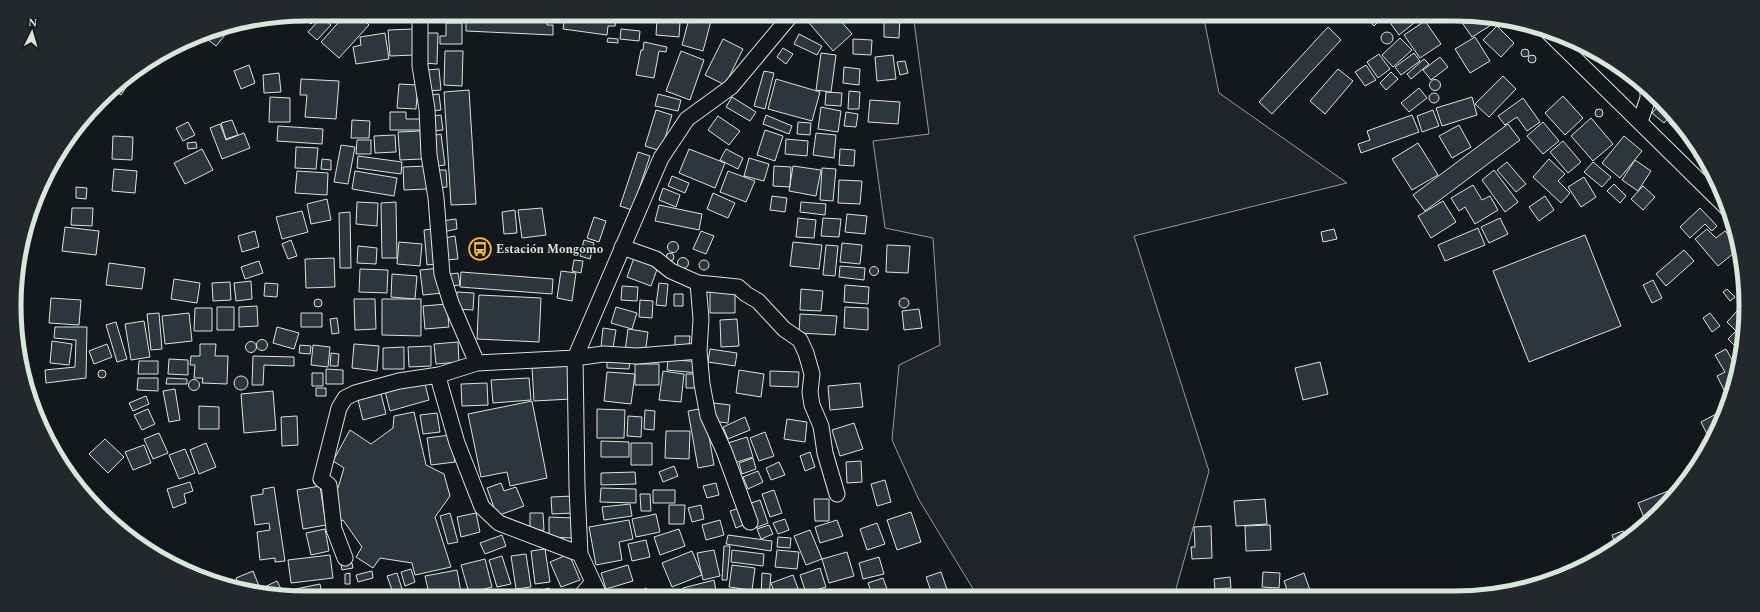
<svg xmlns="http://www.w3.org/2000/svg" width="1760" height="612" font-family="Spectral,serif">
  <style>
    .green { fill: #202428; stroke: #939e99 }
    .building { fill: #2c363c; stroke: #d8e6dc }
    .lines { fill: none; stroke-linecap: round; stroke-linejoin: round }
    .minor-casing { stroke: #d8e6dc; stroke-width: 17 }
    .minor { stroke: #14181c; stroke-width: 15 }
    .labels { text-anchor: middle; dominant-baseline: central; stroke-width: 3; stroke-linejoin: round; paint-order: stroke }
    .poi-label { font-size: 12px; font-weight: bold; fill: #d8e6dc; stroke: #14181c; text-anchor: start }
    .rim { fill: none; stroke: #d8e6dc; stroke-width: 5 }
  </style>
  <rect width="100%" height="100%" fill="#14181c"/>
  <path class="green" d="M913,14H1203L1219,93L1347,183L1134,236L1209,471L1174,596H1122L1116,591L1104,596L978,597L919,500L892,440L899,365L940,345L933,238L885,228L873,141L929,134Z"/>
  <path class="building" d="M320,14L311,24L300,15L306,14Z
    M323,14H339L332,22Z
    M346,14H357L369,25L339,58L321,42Z
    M466,14H548L547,25H553V35L466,31Z
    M609,14L617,15L615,26H608L607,35L563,29L565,15L609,20Z
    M729,14H756L753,22Z
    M820,14H835L852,34L833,51L809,23Z
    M1324,14H1339L1331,22Z
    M1362,14H1374L1380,20L1374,26Z
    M1403,14H1415L1419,19L1399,35L1391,24Z
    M690,15L711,21L703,51L682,45Z
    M884,15L900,16L899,38L884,37Z
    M322,17L331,25L317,40L308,32Z
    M1475,17L1494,19L1496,22L1472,37L1463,24Z
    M657,20L680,22L679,37L656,35Z
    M1425,21L1441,44L1420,58L1404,35Z
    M446,23H462V44H440V36H446Z
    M234,24L216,46L201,34Z
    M1497,26L1514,43L1501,57L1483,40Z
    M1328,27L1341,40L1272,114L1259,102Z
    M414,29L415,55L390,56L388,30Z
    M621,29L640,31L639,41L620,39Z
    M1381 38a6 6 0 1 1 12 0a6 6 0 1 1-12 0Z
    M385,33L389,59L356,64L353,47L361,45L360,37Z
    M425,33H438L437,64L424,63Z
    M799,34L822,46L817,55L794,44Z
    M1475,37L1490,61L1470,73L1455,49Z
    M608,38L618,39V43L607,42Z
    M1400,38L1412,50L1393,67L1382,55Z
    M723,39L743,49L725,85L705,75Z
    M853,39L872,40L871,55L853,54Z
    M644,42L667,47L666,52L659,51L654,78L636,75L641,50H643Z
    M783,48L793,54L786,64L777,57Z
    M1521 53a4 4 0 1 1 8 0a4 4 0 1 1-8 0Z
    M445,51H463L462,86L444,85Z
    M681,51L704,60L690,100L666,91Z
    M821,53L836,55L831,92L816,90Z
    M1414,53L1420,61L1401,75L1395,67Z
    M1379,54L1390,69L1378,78L1367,62Z
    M893,55L896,79L877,81L875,57Z
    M1528 59a4 4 0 1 1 8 0a4 4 0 1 1-8 0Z
    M1603,56L1625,70L1621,75L1601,58Z
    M1440,57L1448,67L1431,80L1423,70Z
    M1424,59L1429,64L1411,79L1407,74Z
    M905,61L908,73L900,75L897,62Z
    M249,65L255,83L241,89L234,71Z
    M1366,65L1376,80L1365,86L1355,72Z
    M844,67L860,69L859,85L843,83Z
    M439,69L441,90L428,91L426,70Z
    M1338,69L1353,81L1325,114L1310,101Z
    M764,71L774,73L765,109L754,106Z
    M1391,72L1398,79L1386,90L1380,83Z
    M279,73L281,92L264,93L263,75Z
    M1503,76L1516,89L1489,117L1475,104Z
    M129,77L132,78L121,95L112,89Z
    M301,79L339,81L336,119L305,117L307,95H300Z
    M776,79L820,92L812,121L768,109Z
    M1429.5 85a5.5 5.5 0 1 1 11 0a5.5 5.5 0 1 1-11 0Z
    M399,84L418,85L416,109L397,108Z
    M1419,88L1427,98L1409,112L1401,103Z
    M469,90L476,204L451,205L444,92Z
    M849,91L860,92L859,109H848Z
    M826,92L842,93L841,106L825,105Z
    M1429 98a5 5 0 1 1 10 0a5 5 0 1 1-10 0Z
    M439,94L441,110L431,111L429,95Z
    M658,94L681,100L678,111L655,106Z
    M1563,96L1583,118L1565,135L1545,113Z
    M270,97L290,98V122H269Z
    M732,97L756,112L750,121L726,107Z
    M1472,97L1477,115L1442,126L1436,108Z
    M1523,98L1540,122L1527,131L1517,117L1505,125L1498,116Z
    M870,100L900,102L898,124L868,122Z
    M1662,102L1673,113L1664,123L1652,113Z
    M96,105L99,108L83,130L77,125Z
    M821,107L841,111L838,132L818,129Z
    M1595 113a4 4 0 1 1 8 0a4 4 0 1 1-8 0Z
    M656,110L672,115L661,151L645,146Z
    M1433,110L1439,126L1422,132L1417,116Z
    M390,112H406V119H426V130H390Z
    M846,112L858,114L856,127L844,126Z
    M441,115L443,130L433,131L431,116Z
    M766,115L792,126L789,134L763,124Z
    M1412,115L1419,132L1361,153L1358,144L1370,140L1367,131Z
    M718,116L740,131L729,145L708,130Z
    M1676,117L1694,141L1690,145L1669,123Z
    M1591,118L1613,144L1593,161L1571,136Z
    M232,120L238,135L226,139L221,123Z
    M352,120L370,121L369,138H351Z
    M188,122L195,135L183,141L176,128Z
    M798,122L811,123L810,135L797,134Z
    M1543,122L1559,141L1543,154L1527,136Z
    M220,124L226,140L244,133L250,148L222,159L210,128Z
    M1508,124L1520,140L1425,211L1413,195Z
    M1459,125L1471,147L1452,158L1439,136Z
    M278,126L323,129L322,144L277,141Z
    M765,130L783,136L775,161L757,155Z
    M420,131L422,159L400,160L398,132Z
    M816,133L836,135L834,158L813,155Z
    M441,134L445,165L436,166L432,136Z
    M395,135L396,152L375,153L374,136Z
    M113,136L133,137L132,160L112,159Z
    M1624,136L1642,151L1620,178L1602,163Z
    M786,139L808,141L807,156L785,154Z
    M357,140H371V154H356Z
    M66,141V150L63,155L55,160Z
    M1563,141L1581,162L1568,173L1550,152Z
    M196,142L197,148L188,149L187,143Z
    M1418,143L1438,175L1412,190L1392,159Z
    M341,145L355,147L348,184L334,182Z
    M296,147L318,148L316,169L295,168Z
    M202,149L213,170L185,184L174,163Z
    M689,149L725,163L715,188L679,173Z
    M726,149L743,158L738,169L720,160Z
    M840,149L855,150L854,166L839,165Z
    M638,152L650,156L632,210L620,206Z
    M358,156L402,162L401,174L357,168Z
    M749,158L769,164L764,181L744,176Z
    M322,159L331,160V170L321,169Z
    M1549,159L1565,174L1558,181L1570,193L1561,203L1533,177Z
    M1635,160L1651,171L1638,191L1622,180Z
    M1507,162L1526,184L1516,192L1497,170Z
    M1593,162L1611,177L1602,187L1584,172Z
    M426,166L427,189L404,190L403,167Z
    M774,166L791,167L790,187L773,186Z
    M793,166L821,170L816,196L789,191Z
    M822,168L836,169L833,201L820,200Z
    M114,169L137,171L135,193L112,191Z
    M437,170H446L447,187L439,188Z
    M1494,170L1518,202L1505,212L1482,180Z
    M297,171L328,173L327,195L295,193Z
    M355,171L397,178L394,196L352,189Z
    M728,171L755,181L746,202L720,192Z
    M672,176L689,183L685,193L668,186Z
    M1584,177L1596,197L1581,207L1568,187Z
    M839,180L862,181L860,204L838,203Z
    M1614,184L1626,196L1620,203L1607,191Z
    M1473,185L1482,200L1490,196L1498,210L1475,224L1465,207L1459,211L1451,198Z
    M1643,186L1655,197L1643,210L1631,199Z
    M76,187L87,188L86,199L76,198Z
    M663,188L680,195L676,207L659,200Z
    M713,193L735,203L728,218L707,209Z
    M772,196L787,198L785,212L770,210Z
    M1545,196L1554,210L1539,221L1529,207Z
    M327,199L331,220L311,224L307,204Z
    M1443,201L1456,222L1431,238L1418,216Z
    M357,202L378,203L377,226L356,224Z
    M396,202L397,258H382L381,203Z
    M801,202L826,204L825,215L800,212Z
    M659,205L702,214L699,230L655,221Z
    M72,208H93L92,226L71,225Z
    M542,208L546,235L522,238L518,210Z
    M1700,208L1717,226L1712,231L1705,224L1690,238L1680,227Z
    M515,210L517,233L504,234L502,212Z
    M302,211L308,232L282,239L276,217Z
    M350,212L351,268H340L339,213Z
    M847,214L867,216L865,234L845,232Z
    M594,217L606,221L599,242L587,238Z
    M798,218L816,220L814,238L796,237Z
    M823,218L841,219L839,237L821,236Z
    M1500,218L1508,234L1489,243L1481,227Z
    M456,219L457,229L443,232L441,221Z
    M65,227L99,231L96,255L62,251Z
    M1478,228L1485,245L1445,261L1438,245Z
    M432,229L436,264L427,265L424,230Z
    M1334,229L1337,239L1323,242L1321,232Z
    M1707,229L1716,238L1725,231L1738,246L1739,249L1718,266L1695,239Z
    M255,231L259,247L242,252L238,236Z
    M701,231L714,236L706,254L693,249Z
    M1585,235L1621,326L1529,362L1493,271Z
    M455,236L458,259L447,260L444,238Z
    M291,240L297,256L288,259L282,244Z
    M584,240L594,243L590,259L580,256Z
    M667.5 247a5.5 5.5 0 1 1 11 0a5.5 5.5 0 1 1-11 0Z
    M399,242L422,244L420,266L397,264Z
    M793,242L822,245L819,269L790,266Z
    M842,243L862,245L860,264L840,262Z
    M826,245L838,246L835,276L823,275Z
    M887,245L910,246L908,273L886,272Z
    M358,246L377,248L376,264L357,263Z
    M1684,250L1694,261L1666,286L1656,274Z
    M666 257a4 4 0 1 1 8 0a4 4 0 1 1-8 0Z
    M635,255L659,264L651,286L627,277Z
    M677.5 263a5.5 5.5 0 1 1 11 0a5.5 5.5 0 1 1-11 0Z
    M334,258L335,287L306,288L305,259Z
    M699 265a5 5 0 1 1 10 0a5 5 0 1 1-10 0Z
    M574,260L583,261L581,273L572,271Z
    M259,261L263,273L245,279L241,267Z
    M109,263L145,268L142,289L106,285Z
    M840,266L865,268L864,280L839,277Z
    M869.5 271a4.5 4.5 0 1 1 9 0a4.5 4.5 0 1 1-9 0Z
    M440,268L443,293L423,295L420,270Z
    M360,269L388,270L387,293L359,292Z
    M561,271L576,273L572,301L557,298Z
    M461,272L553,279L552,294L460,287Z
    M458,273L460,285L451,286L450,274Z
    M392,274L417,276L415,299L391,297Z
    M174,279L200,283L197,303L171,299Z
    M1653,280L1662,298L1652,303L1643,285Z
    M251,281L252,299L236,301L234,283Z
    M230,282L231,300L213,301L212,283Z
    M265,283L278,284L277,297L264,296Z
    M659,283L668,284L666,306L656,305Z
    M845,285L869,287L868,304L844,302Z
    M622,286L638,287L637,301L621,300Z
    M801,289L823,291L821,311L800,310Z
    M1727,289L1735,297L1730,301L1723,292Z
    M710,290H735V313H710Z
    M457,292L474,293L473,310L456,309Z
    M674,294H683V306H674Z
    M479,295L541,298L539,342L477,339Z
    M51,298L81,300L79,325L49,323Z
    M899 303a5 5 0 1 1 10 0a5 5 0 1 1-10 0Z
    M314 303a4 4 0 1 1 8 0a4 4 0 1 1-8 0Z
    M354,299H375L376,329L355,330Z
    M382,299H421V336L382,335Z
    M640,300L653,301L652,318L639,317Z
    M447,304L449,327L425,329L423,306Z
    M257,306L258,326L239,327V307Z
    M217,307H234V330H217Z
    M616,307L637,313L632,329L611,323Z
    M845,307L868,308V330L844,328Z
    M195,308H212V331H194Z
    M919,309L922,328L904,330L902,311Z
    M1738,310L1745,317L1741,352L1728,339L1736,331L1727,322Z
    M159,313L162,349L151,350L147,314Z
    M189,313L192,341L165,344L162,316Z
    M301,313H322V327H301Z
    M1710,313L1720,326L1712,332L1703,318Z
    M800,314L837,316L835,335L799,333Z
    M337,318L339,333L332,334L330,319Z
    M737,319L739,346L721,347L720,320Z
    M144,321L150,357L131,360L125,324Z
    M116,322L127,359L117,362L106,325Z
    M55,327H87L86,378L46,383L45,370L75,367L76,340L54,338Z
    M277,327L299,333L294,349L273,343Z
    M603,328L616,330L613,348L601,347Z
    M628,329L648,332L645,354L625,351Z
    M675,336H690L689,348L675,347Z
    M256.5 345a5.5 5.5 0 1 1 11 0a5.5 5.5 0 1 1-11 0Z
    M52,341L72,344L69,365L50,363Z
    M245.5 347a5.5 5.5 0 1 1 11 0a5.5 5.5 0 1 1-11 0Z
    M458,342L459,362L436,364L434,344Z
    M107,344L112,357L94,364L89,351Z
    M200,344H216L215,356H228L227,384L202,383L203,378H194L195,365H190L191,356H200Z
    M354,344L379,346L377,371L352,368Z
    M300,345L311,346L310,354L299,353Z
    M313,345L330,347L328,367L311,365Z
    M431,346V366L409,367L408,347Z
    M404,347V369H383V348Z
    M710,349L737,353L735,366L708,362Z
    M1726,349L1734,363L1740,360L1735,385L1724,390L1717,376L1725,372L1715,355Z
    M331,353L339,354L338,366H330Z
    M253,356L294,357V366L264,365L263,385H252Z
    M607,358L630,359L629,369L607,368Z
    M169,359L188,360V375L168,374Z
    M668,359L699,362L697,373L667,370Z
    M139,361H158V374H138Z
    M1320,362L1328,394L1303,400L1295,368Z
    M635,364H659V385H635Z
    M569,366L571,399L534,401L532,368Z
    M326,369L343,370V384H326Z
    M98 374a4 4 0 1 1 8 0a4 4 0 1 1-8 0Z
    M739,370L764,374L761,397L736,393Z
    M663,371L684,374L681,402L659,400Z
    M770,371L799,372L798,387L770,386Z
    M607,372L635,374L631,404L604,401Z
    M312,373H323V386H312Z
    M686,374H699L698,388H686Z
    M234 383a7 7 0 1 1 14 0a7 7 0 1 1-14 0Z
    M138,378H158V391L137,390Z
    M167,378L187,379V384H166Z
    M529,378L531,400L493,403L491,380Z
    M188.5 385a5.5 5.5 0 1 1 11 0a5.5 5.5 0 1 1-11 0Z
    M424,380L429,400L390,411L385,391Z
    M487,383L488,405L462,406L461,384Z
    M860,383L863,407L830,410L828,386Z
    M316,388H326V396H316Z
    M175,389L180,420L169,422L163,391Z
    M273,391L276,430L244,433L241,394Z
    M381,394L386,414L363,420L358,400Z
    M146,396L149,404L133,411L129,403Z
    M532,401L547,478L510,486L507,472L481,477L468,414Z
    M714,403L730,405L728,423L712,421Z
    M199,406L219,407V429H199Z
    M704,408L714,465L698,468L688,411Z
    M148,409L155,424L142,430L134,415Z
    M597,409L625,410L624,438H597Z
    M645,410L655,411L654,430L644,429Z
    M414,412L426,465L444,474L450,496L435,517L451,567L415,575L412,563L380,558L373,568L356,557L362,547L343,520L337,522L332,492L337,491L344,468L333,461L350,430L371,444L393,428L394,416Z
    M437,413L440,432L423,434L420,415Z
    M1718,413L1721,419L1711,442L1701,422Z
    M297,416L298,445L282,446L281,417Z
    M628,416L642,417L641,437L627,436Z
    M745,417L750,430L728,439L723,427Z
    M787,419L807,422L805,442L784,439Z
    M854,423L863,449L840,456L832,430Z
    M666,431H690L689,459L665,458Z
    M765,432L774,456L759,461L750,438Z
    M159,433L168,453L153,459L144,439Z
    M450,435L455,462L431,465L427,438Z
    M747,437L753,457L734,463L728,443Z
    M105,439L124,457L108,473L89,454Z
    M601,441L629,442V457H601Z
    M206,443L216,467L199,474L190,450Z
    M631,443H652V465H631Z
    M144,445L151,463L133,470L125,452Z
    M185,449L195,473L179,479L169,455Z
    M810,452L815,467L805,471L800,456Z
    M753,458L756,469L742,474L739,463Z
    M861,461L862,482L847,483L846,462Z
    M779,462L785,475L771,480L766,468Z
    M674,466L678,476L663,482L659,472Z
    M758,471L763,482L748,489L743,477Z
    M635,472L636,484L601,485V473Z
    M885,480L891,502L877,506L871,484Z
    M190,482L193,491L184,494L186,503L173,508L167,489Z
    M501,483L504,491L516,487L524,506L497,516L487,488Z
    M716,483L719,495L707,498L703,486Z
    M320,486L326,525L303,529L297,490Z
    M274,487L285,561L275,562V558L260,560L257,532L270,530L269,523L255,525L251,496L263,494V489Z
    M1678,487L1647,525L1638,503Z
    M601,488L636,489V503L600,502Z
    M653,490H675V503H653Z
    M774,490L782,513L770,517L762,494Z
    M640,494H650L651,511H641Z
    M573,496L574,513L552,514L551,497Z
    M814,499H829V521H815Z
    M1265,499L1267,524L1236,526L1234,501Z
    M760,500L768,523L753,529L745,505Z
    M630,504L632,516L604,520L602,507Z
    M669,505H685L684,524H669Z
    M701,505L704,519L692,522L688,508Z
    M739,508L746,524L736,528L730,511Z
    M911,512L921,542L897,550L887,520Z
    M450,513L458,542L448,544L440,516Z
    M476,513L480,532L461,537L457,517Z
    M530,513H543L544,530L530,531Z
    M656,514L660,532L636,537L632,519Z
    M549,517L573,518L572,538L549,537Z
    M785,519L789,530L778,534L773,523Z
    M629,520L633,539L619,542L622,560L596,565L589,527Z
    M720,520L724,535L706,540L702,525Z
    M837,520L843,536L820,543L815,527Z
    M877,523L885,544L867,550L860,529Z
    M769,525L773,534L761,539L757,529Z
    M1270,525L1271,550L1246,551L1245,526Z
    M1211,526L1212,558L1192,559L1191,547H1195L1194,527Z
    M325,529L329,551L311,555L306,533Z
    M679,529L685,546L660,555L654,537Z
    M810,530L822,559L806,565L794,536Z
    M1623,531L1626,539L1616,546L1612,535Z
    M502,535L506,546L485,554L480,543Z
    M728,535L772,541L771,551L726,544Z
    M778,537L791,538L790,548L777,547Z
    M646,540L650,557L632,561L628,544Z
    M724,546H730L727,580H722Z
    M545,549L550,582L535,584L531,551Z
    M714,550L720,576L703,580L697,553Z
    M732,550L764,554L763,566L731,562Z
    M777,550L799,552L797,569L775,567Z
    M692,551L702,575L672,587L662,563Z
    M847,552L854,576L829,583L822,559Z
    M526,554L531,587L516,589L511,556Z
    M569,554L580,580L561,587L550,562Z
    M330,555L333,578L291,583L288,560Z
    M502,556L511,584L497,587L489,560Z
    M879,557L884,574L863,579L859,563Z
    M485,559L492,587L469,593L461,565Z
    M352,563L353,568L342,570L341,565Z
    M628,565L633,581L606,589L601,573Z
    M732,565L755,568L752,590L729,587Z
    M820,568L826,587L806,593L800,575Z
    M411,569L415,582L405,586L401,572Z
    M457,570L462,598H430L425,576Z
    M253,571L259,586L249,590L240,589L236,578Z
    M372,571L373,578L358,582L356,575Z
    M941,572L949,595L933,597L926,577Z
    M1263,572L1280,573L1279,588L1262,587Z
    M350,573V584H345V574Z
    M397,573L405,598H395L387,576Z
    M762,573L771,574L769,597H761Z
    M1304,573L1312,596H1289L1284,581Z
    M793,575L800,594L790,597H776L771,583Z
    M1230,577L1231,588L1215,589L1214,579Z
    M883,578L887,589L872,594L868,583Z
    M714,580L716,591L685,597L683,588Z
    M277,581L284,595L256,591Z
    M320,584L323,598L287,596L286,591Z
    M549,588L551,597L533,598L532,593Z
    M646,588L651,597H631Z
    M728,590L730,597H704V596Z
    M750,591L751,597H733V594Z"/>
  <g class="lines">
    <g class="minor-casing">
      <path id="minor" d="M420,14V66L427,109L429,155L436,198L442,274L451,303L477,363
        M1547,31L1730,211
        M1640,122L1648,98V89
        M622,247L656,259L671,271L698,283L738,287L746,294L758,301L784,329L800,340L806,353L812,374L810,392L812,405L821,426L825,453L837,494
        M698,283L701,319L699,351L702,384L708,416L724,451L750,522
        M439,375L440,384L457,443L482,507L499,523L580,554
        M345,558L334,529L329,485L321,479L339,408L345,398L355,393L399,381L439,375L477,363L575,358L603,354L637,356L699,351
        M580,597L592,583
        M600,597L580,554L577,488L575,358L661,158L687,119L731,87L792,14"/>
    </g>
    <use href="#minor" class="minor"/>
  </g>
  <defs>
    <g id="bus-ring" transform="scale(1.15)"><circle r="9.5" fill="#14181c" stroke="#ffb74d" stroke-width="1.5"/><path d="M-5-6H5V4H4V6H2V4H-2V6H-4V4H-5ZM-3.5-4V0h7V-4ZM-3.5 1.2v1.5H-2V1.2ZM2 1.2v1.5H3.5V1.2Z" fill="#ffb74d"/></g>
  </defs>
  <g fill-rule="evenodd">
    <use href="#bus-ring" x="480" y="249"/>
  </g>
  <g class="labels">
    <g class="poi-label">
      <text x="496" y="249">Estación Mongomo</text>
    </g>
  </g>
  <path d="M0 0H1760V612H0ZM306 21H1454A285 285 0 0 1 1739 306V306A285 285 0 0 1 1454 591H306A285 285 0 0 1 21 306V306A285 285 0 0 1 306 21Z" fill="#24282b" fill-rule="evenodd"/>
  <path class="rim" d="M306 21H1454A285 285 0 0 1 1739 306V306A285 285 0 0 1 1454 591H306A285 285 0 0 1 21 306V306A285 285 0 0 1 306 21Z"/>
  <g transform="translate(32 32) rotate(5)" stroke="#14181c" stroke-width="3" paint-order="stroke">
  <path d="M0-3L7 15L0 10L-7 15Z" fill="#d8e6dc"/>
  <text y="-6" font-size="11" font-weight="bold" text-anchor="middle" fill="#d8e6dc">N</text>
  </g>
</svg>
